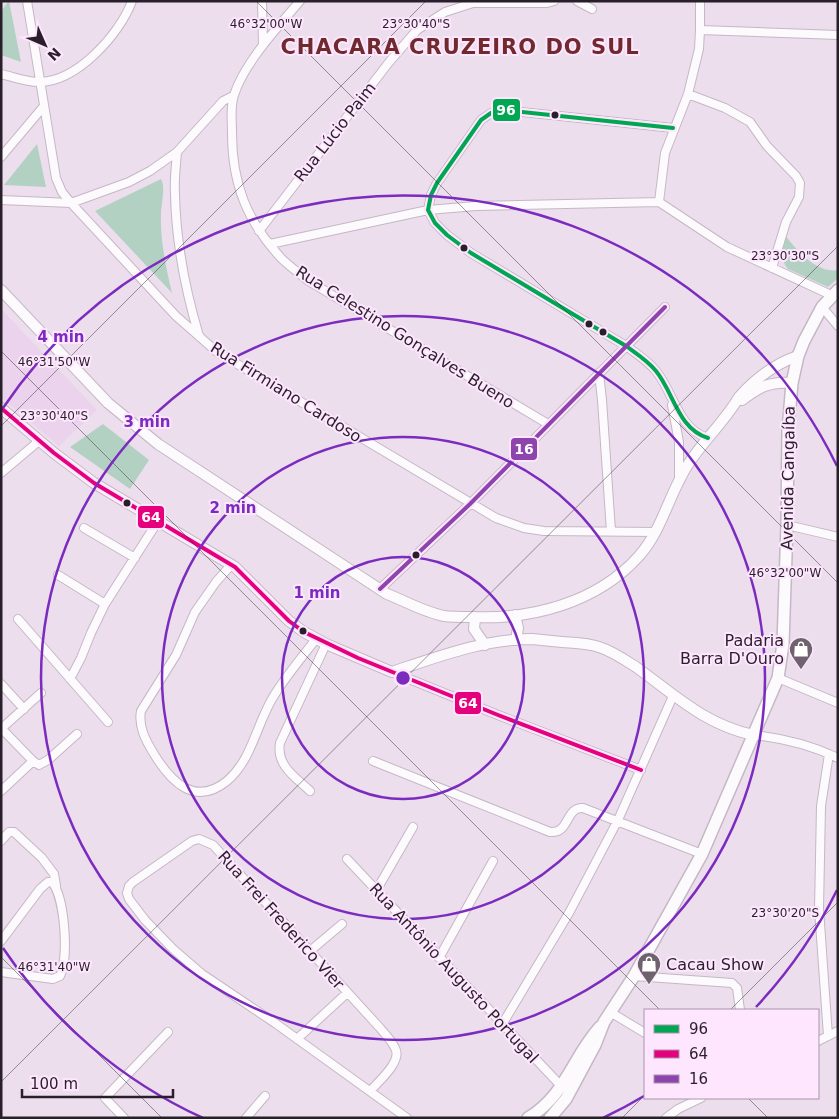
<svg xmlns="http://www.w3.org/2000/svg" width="839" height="1119" font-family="'DejaVu Sans',sans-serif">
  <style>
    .built { fill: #ebd2ed }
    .green { fill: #b3d1c2 }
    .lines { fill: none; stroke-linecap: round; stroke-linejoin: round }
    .minor-casing { stroke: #c4b8c4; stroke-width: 10 }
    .tertiary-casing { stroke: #c4b8c4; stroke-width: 12 }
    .secondary-casing { stroke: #c4b8c4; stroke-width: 14 }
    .minor { stroke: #fcfafc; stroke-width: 8 }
    .tertiary { stroke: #fcfafc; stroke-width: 10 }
    .secondary { stroke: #fcfafc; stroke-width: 11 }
    .bus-1-casing { stroke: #fde6fe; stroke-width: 8 }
    .bus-2-casing { stroke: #fde6fe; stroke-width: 8 }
    .bus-3-casing { stroke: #fde6fe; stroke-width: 8 }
    .bus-1 { stroke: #00a651; stroke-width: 4 }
    .bus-2 { stroke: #e5007d; stroke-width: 4 }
    .bus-3 { stroke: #8e44ad; stroke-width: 4 }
    .ticks { fill: none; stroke: #291f2a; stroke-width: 1; stroke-opacity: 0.45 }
    .ring { fill: none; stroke: #7b2cbf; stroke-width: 2.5 }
    .bus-dot { fill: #291f2a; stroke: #fde6fe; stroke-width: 2 }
    .labels { text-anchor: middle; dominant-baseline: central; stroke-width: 4; stroke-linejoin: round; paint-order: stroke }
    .street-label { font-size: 16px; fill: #291f2a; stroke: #fde6fe }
    .poi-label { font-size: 16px; fill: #291f2a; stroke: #fde6fe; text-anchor: end }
    .district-label { font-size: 21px; font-weight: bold; letter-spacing: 1px; fill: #702a2d; stroke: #fde6fe }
    .ticks-label { font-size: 12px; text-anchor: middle; fill: #291f2a; stroke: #fde6fe; stroke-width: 4; stroke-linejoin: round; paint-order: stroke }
    .centre { fill: #7b2cbf; stroke: #fde6fe; stroke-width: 2.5 }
    .ring-label { font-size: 15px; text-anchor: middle; font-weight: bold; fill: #7b2cbf; stroke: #fde6fe; stroke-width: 4; stroke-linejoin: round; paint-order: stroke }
    .line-badge { stroke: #fde6fe; stroke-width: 2 }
    .badge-label { font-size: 14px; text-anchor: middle; font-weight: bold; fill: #fff }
  </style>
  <rect width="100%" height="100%" fill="#eddeee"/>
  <path class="built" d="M1,309L97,410L59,446L1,397Z"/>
  <path class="green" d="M9,1L21,62L1,55V11Z
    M37,144L46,187L4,185Z
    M161,179C166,187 161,204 161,214C160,239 166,268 172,293L95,211Z
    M785,235C796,250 817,274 838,270V278L828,287L788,269C779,259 783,246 785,235Z
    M103,424L149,460L130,489L70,447Z"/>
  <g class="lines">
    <g class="minor-casing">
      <path id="minor" d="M27,1L56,178L62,192L71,203L176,316L217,352L496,518L524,528L544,531L656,532
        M262,1L263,45
        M300,1C277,28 245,62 234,95C230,107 232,121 232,133C232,184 247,221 281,258C289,266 299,273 307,280L548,424
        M577,1L592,9
        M700,30L838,35
        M1,74C14,77 26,82 39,82C77,82 120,34 132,1
        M688,94L725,108L750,122L767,146L796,176L800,183L799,197L786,222L772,268
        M673,128L503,110L491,113L481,120L437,183L431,195L428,210L435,223L447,235L471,253L626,346C637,354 648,361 656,371C674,393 678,429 708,438
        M177,152C176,166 174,180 175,194C176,243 185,289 199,336
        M1,157L44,106
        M1,200L71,203L129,182L150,171L177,152L223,101L233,96
        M659,202L665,153L688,94L699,49L700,30V1
        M659,202L727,247L831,295
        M259,231L390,61L417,30L445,12L473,3H547L554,1
        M270,244L428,210L476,206L659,202
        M822,307L838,326
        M599,373L602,400L611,531
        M672,405L679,442V480
        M1,473L39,441
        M787,525L838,537
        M84,528L135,558
        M231,565L216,582L195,612L176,655L141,711C138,727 146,741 154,754C171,782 195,807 227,781C253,759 257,721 275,694C287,675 302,657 316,639
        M58,575L105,604
        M380,589L470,504L665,307
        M18,619L108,722
        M392,672L498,715L641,770
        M778,678L838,703
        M70,679L81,658L91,633L105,604L158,521
        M1,684L24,709
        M1,728L33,761L39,765L48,760L77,734
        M2,728L41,693
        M753,735C783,738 811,745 838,758
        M373,761L550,832C570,834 565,807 583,808L702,854
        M1,791L33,761
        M310,791C295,777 276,765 280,743L326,644
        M1,841L9,832H14L42,858L54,874L56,886
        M347,859L562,1087
        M376,891L413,827
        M1,941L40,889L48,882H52C65,898 69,958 60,976L53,979L1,972
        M310,951L342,924
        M439,958L493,861
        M634,976L732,983L737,988L740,1010
        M610,1012L645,1033
        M503,1023L569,913L618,820L673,696
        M828,1036L819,909L821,806L829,754
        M297,1039L347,993
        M818,1041L838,1031
        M370,1091C378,1082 403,1061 395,1048C392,1041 385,1034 380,1028L213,845L199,839L192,841L133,882L129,886L127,893L129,899L145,920L173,949L202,974L275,1023L407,1118
        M124,1118L105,1098L168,1032
        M246,1118L265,1096
        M666,1118L678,1109L701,1098"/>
    </g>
    <g class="tertiary-casing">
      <path id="tertiary" d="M1,290L108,403L158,444L387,594C405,601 424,612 444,616C452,617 462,617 470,617C531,620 597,603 639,556C663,529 669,493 689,463C704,440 725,421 739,397C756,378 774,364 798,356
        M742,400C759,387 770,381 792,383
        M1,408L54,453L94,483L235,567L289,621L304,632L326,644L392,672C437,657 484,639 532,639C542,640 552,641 562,642C574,643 587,643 599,647C612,651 625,660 636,667C675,695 704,724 753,735
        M515,615L518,628L516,640
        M475,617L474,629L485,645"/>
    </g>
    <g class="secondary-casing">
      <path id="secondary" d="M528,1118C566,1095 572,1058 600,1027
        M550,1118L566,1099L595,1045L604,1022L634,976L702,854L778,678L783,644L787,525L788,430L792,383L798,356L804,341L822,307L838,290"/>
    </g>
    <use href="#minor" class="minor"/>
    <use href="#tertiary" class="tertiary"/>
    <use href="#secondary" class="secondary"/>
    <g class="bus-1-casing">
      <path id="bus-1" d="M673,128L503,110L491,113L481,120L437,183L431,195L428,210L435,223L447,235L471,253L626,346C637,354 648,361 656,371C674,393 678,429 708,438"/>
    </g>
    <g class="bus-2-casing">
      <path id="bus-2" d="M1,408L54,453L94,483L235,567L289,621L304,632L358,658L498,715L641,770"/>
    </g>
    <g class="bus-3-casing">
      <path id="bus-3" d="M380,589L470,504L665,307"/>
    </g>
    <use href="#bus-1" class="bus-1"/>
    <use href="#bus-2" class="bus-2"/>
    <use href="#bus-3" class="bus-3"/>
  </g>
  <path class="ticks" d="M256,1L838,583M1,351L660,1010M1,426L426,1M1,957L162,1118M730,1010L838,902M1,1082L838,246M748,1098L768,1118M622,1118L645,1095"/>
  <g class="ring">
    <circle cx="403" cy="678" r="121"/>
    <circle cx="403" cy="678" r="241"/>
    <circle cx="403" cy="678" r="362"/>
    <path d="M837 890A483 483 0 0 1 756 1007M644 1096A483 483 0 0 1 603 1118M203 1118A483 483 0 0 1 3 948M3 408A483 483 0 0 1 837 466"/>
  </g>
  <defs>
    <g id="shop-pin" transform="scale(1.25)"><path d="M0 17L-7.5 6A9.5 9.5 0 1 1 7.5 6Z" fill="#6e626f" stroke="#fde6fe"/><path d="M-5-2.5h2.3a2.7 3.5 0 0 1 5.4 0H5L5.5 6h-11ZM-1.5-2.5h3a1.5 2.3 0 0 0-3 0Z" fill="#fff"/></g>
  </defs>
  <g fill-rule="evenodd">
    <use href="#shop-pin" x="801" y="649"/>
    <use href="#shop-pin" x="649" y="964"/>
  </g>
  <g class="bus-dot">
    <circle cx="555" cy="115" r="4.5"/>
    <circle cx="464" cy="248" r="4.5"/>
    <circle cx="589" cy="324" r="4.5"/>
    <circle cx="603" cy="332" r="4.5"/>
    <circle cx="127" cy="503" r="4.5"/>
    <circle cx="416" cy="555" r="4.5"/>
    <circle cx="303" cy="631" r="4.5"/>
  </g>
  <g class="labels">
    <g class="street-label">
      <text transform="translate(335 132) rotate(-52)">Rua Lúcio Paim</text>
      <text transform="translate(405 337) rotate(32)">Rua Celestino Gonçalves Bueno</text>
      <text transform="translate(286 392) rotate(32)">Rua Firmiano Cardoso</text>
      <text transform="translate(788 478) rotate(-89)">Avenida Cangaíba</text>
      <text transform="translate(281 920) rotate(48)">Rua Frei Frederico Vier</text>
      <text transform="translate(454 973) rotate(47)">Rua Antônio Augusto Portugal</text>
    </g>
    <g class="poi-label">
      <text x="784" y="640">Padaria<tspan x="784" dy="18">Barra D'Ouro</tspan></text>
      <text x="666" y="964" text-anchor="start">Cacau Show</text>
    </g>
    <g class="district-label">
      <text x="460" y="47">CHACARA CRUZEIRO DO SUL</text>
    </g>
  </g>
  <g class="ticks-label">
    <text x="266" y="28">46°32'00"W</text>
    <text x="416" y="28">23°30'40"S</text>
    <text x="785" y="260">23°30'30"S</text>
    <text x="54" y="366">46°31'50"W</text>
    <text x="54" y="420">23°30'40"S</text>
    <text x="785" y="577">46°32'00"W</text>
    <text x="785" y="917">23°30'20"S</text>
    <text x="54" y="971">46°31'40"W</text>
  </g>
  <circle cx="403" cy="678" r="8" class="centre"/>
  <g class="ring-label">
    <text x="61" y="342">4 min</text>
    <text x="147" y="427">3 min</text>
    <text x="233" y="513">2 min</text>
    <text x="317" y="598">1 min</text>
  </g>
  <g class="line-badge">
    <rect x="492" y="98" width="29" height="24" rx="5" fill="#00a651"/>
    <rect x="510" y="437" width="28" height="24" rx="5" fill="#8e44ad"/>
    <rect x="137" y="505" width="28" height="24" rx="5" fill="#e5007d"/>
    <rect x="454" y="691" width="28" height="24" rx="5" fill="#e5007d"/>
  </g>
  <g class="badge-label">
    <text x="506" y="115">96</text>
    <text x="524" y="454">16</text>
    <text x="151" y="522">64</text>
    <text x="468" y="708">64</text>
  </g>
  <rect width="839" height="1119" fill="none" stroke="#291f2a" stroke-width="5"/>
  <rect x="644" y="1009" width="175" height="90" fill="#fde6fe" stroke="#a896a9"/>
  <rect x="654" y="1025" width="25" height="8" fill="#00a651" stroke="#a896a9"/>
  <text x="689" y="1034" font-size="15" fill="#291f2a">96</text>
  <rect x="654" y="1050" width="25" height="8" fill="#e5007d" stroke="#a896a9"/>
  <text x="689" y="1059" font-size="15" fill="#291f2a">64</text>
  <rect x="654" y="1075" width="25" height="8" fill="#8e44ad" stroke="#a896a9"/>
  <text x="689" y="1084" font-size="15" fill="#291f2a">16</text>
  <g transform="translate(45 45) rotate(135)" stroke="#fde6fe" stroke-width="4" paint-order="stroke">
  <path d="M0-4L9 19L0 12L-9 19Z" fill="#291f2a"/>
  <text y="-8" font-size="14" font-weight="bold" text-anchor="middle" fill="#291f2a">N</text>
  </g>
  <path d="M22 1089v8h151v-8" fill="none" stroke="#291f2a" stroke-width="2.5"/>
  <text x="30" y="1089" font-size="15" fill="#291f2a" stroke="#fde6fe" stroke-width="4" paint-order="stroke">100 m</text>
</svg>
